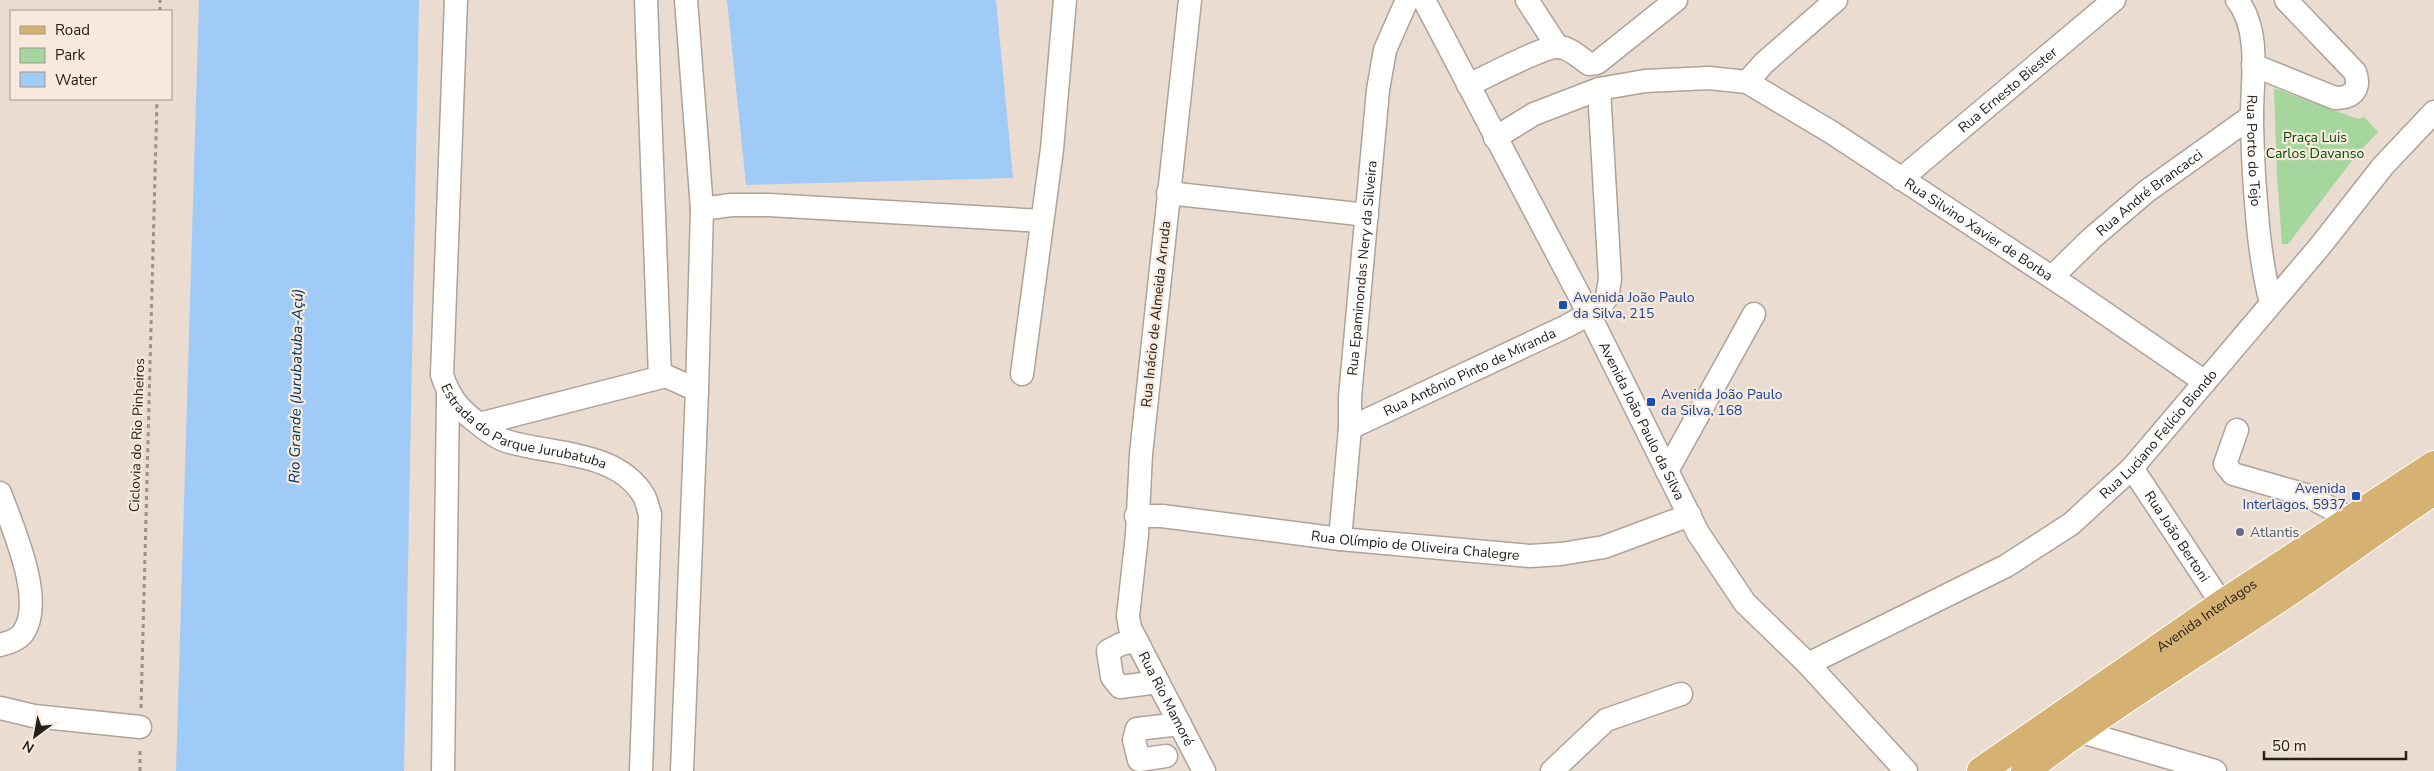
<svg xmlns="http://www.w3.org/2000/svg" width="2434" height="771" font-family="'Nunito Sans',sans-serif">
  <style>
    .green { fill: #a4d69e }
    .water { fill: #a1cbf7 }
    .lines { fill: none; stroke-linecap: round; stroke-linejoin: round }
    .minor-casing { stroke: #afa297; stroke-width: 25 }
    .major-casing { stroke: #fff; stroke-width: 30 }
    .path { stroke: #9c9188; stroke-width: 3; stroke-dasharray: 4 4; stroke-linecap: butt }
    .minor { stroke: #fff; stroke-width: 22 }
    .major { stroke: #d5b271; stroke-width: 28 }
    .transit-dot { fill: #1a4fb4; stroke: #f7e9dd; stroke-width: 2 }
    .service-dot { fill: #5c6f8a; stroke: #f7e9dd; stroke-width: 2 }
    .labels { text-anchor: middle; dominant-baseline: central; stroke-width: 4.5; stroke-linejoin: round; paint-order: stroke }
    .street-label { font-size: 14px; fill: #25201b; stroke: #f7e9dd }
    .park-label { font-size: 14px; fill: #024e00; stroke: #f7e9dd }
    .transit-label { font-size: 14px; fill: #164399; stroke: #f7e9dd; text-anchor: start }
    .service-label { font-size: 14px; fill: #4e5e75; stroke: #f7e9dd; text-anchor: start }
    .water-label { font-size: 15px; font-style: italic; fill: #003763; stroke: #f7e9dd }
  </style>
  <rect width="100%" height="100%" fill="#eadcd0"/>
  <path class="green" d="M2274,88L2358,119L2364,117L2378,132L2358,153L2288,244H2282L2277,176Z"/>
  <path class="water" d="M199,0H419L404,771H176Z
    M727,0H996L1013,178L746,185Z"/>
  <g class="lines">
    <g class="minor-casing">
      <g id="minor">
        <path id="s1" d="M456,0L442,375C449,396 457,407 475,421C484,428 494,437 506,441C551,455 617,450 644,496C647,502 648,509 650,514L641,771"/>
        <path d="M646,0L660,377"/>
        <path d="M686,0L702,209L697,390"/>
        <path id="s2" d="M1190,0L1141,454L1137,535L1128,616L1130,628L1204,771"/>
        <path id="s3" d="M1424,0L1589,314L1698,533L1745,603L1808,664L1906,771"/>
        <path d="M1527,0L1557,46"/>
        <path id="s4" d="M2237,0C2261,30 2252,79 2252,115C2252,135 2253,155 2254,175C2257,219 2260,261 2271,303"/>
        <path d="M2253,65L2335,98C2353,98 2361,89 2355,72L2286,0"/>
        <path d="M1747,82L1764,63L1836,0"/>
        <path d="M1468,85C1485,78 1543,46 1558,47C1569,47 1580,58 1589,64L1597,63L1676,0"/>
        <path id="s5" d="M1495,138L1534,114L1599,89L1645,81L1709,78L1747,82L1831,132L2074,292L2205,382"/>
        <path id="s6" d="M1901,179L2114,0"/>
        <path d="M1168,193L1367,215"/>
        <path d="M702,209L731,205H769L1042,221"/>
        <path id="s7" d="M2052,277L2092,238L2147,191L2252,116"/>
        <path d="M1022,374L1052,149L1065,0"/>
        <path d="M479,424L666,376L697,390L682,771"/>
        <path id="s8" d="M1350,428L1565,327L1589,314L1602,304L1607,297L1610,279L1599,89"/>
        <path d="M2237,430L2225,464L2233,474L2306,495L2351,519"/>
        <path id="s9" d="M2132,468L2222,604"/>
        <path d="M1667,471L1754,314"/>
        <path d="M0,493C12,526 46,601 23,633C18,640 8,643 0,645"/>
        <path id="s10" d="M1136,516H1162L1340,539L1530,556L1561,554L1604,547L1690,515"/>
        <path id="s11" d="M1340,539L1350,428V397L1378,90L1385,50L1407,0"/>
        <path d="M1137,641L1121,644L1108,651L1112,677L1120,687L1158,682"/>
        <path id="s12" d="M1808,664L2006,566L2071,524L2132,468L2321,245L2383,166L2434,112"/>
        <path d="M0,708L34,716L140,727"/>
        <path d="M2078,731L2215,771"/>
        <path d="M1166,756L1139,760L1134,740L1137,729L1180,724"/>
        <path d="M443,771L448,395"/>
        <path d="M1552,771L1606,720L1681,694"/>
      </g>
    </g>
    <g class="major-casing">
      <g id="major">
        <path id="s13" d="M1981,771L2222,604L2434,465"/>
        <path d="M2025,771C2104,710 2189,658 2272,603C2327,567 2379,527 2434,491"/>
      </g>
    </g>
    <path class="path" d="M160,11V0
      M141,708L157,99
      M140,771V747"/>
    <use href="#minor" class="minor"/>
    <use href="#major" class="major"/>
  </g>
  <g class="transit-dot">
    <rect x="1558" y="300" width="10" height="10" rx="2.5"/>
    <rect x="1646" y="397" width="10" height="10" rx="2.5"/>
    <rect x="2351" y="491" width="10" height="10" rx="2.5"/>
  </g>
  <circle class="service-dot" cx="2240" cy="532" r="5"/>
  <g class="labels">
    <g class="street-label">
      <text stroke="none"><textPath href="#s6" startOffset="139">Rua Ernesto Biester</textPath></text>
      <text stroke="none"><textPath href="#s4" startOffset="154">Rua Porto do Tejo</textPath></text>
      <text stroke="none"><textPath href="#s7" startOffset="129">Rua André Brancacci</textPath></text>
      <text stroke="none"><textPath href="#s5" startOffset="539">Rua Silvino Xavier de Borba</textPath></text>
      <text stroke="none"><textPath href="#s11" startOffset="272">Rua Epaminondas Nery da Silveira</textPath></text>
      <text transform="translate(1156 314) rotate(-84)">Rua Inácio de Almeida Arruda</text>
      <text stroke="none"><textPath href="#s8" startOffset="132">Rua Antônio Pinto de Miranda</textPath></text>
      <text stroke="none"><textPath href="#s3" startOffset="474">Avenida João Paulo da Silva</textPath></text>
      <text stroke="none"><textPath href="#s1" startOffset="479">Estrada do Parque Jurubatuba</textPath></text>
      <text stroke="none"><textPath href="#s12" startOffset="424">Rua Luciano Felício Biondo</textPath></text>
      <text transform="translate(137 435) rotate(-88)">Ciclovia do Rio Pinheiros</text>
      <text stroke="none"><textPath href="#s9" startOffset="82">Rua João Bertoni</textPath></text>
      <text stroke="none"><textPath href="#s10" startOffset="281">Rua Olímpio de Oliveira Chalegre</textPath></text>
      <text stroke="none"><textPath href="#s13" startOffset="274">Avenida Interlagos</textPath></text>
      <text stroke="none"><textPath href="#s2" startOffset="711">Rua Rio Mamoré</textPath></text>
    </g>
    <g class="park-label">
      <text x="2315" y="137">Praça Luis<tspan x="2315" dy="16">Carlos Davanso</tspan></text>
    </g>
    <g class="transit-label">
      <text x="1573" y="297">Avenida João Paulo<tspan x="1573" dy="16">da Silva, 215</tspan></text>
      <text x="1661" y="394">Avenida João Paulo<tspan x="1661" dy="16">da Silva, 168</tspan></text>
      <text x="2346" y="488" text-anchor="end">Avenida<tspan x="2346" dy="16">Interlagos, 5937</tspan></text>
    </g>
    <g class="service-label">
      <text x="2250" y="532">Atlantis</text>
    </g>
    <g class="water-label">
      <text transform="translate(296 386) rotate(-89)">Rio Grande (Jurubatuba-Açú)</text>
    </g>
  </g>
  <rect x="10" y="10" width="162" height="90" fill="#f7e9dd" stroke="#a3998f"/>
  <rect x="20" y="26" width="25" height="8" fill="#d5b271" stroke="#a3998f"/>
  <text x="55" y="35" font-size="15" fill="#25201b">Road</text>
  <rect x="20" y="48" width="25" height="15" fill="#a4d69e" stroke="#a3998f"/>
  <text x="55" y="60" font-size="15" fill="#25201b">Park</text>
  <rect x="20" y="72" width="25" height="15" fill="#a1cbf7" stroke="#a3998f"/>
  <text x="55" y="85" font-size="15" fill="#25201b">Water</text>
  <g transform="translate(35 736) rotate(212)" stroke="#f7e9dd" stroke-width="4" paint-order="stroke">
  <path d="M0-4L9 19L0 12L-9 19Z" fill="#25201b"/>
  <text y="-8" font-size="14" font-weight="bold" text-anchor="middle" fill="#25201b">N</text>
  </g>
  <path d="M2264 751v8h142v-8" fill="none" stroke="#25201b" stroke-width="2.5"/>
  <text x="2272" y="751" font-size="15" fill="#25201b" stroke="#f7e9dd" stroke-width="4" paint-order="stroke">50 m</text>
</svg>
